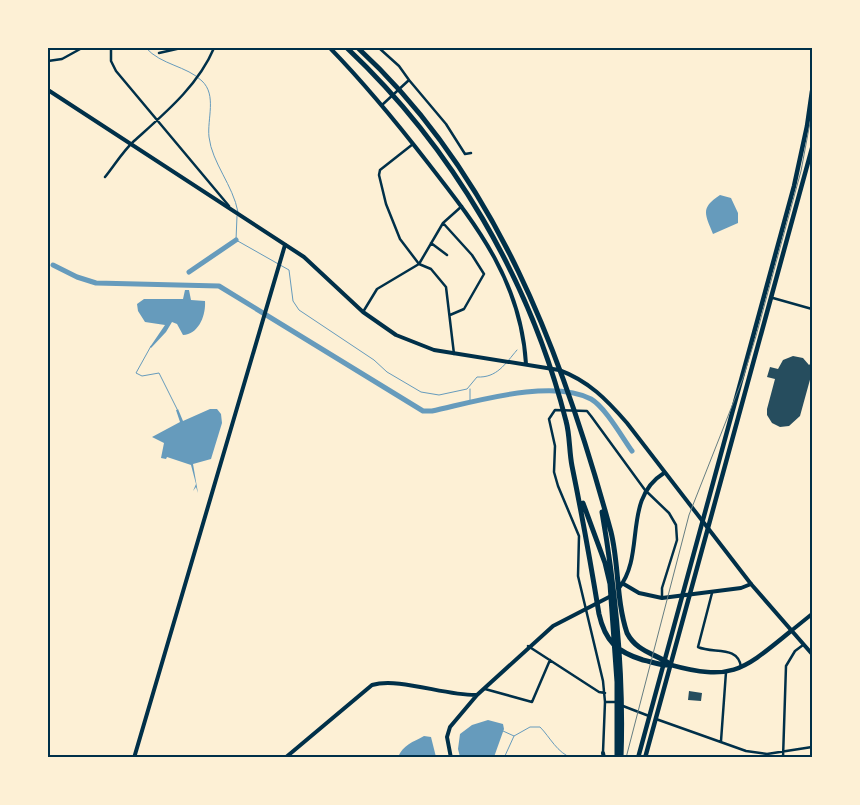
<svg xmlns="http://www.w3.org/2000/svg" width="860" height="805" font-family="'Noto Sans',sans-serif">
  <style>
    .water { fill: #669bbc }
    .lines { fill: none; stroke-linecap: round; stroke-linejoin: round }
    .stream { stroke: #669bbc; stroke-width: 1 }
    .canal { stroke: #669bbc; stroke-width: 5 }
    .building { fill: #264d5e }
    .minor { stroke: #003049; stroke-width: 2.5 }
    .tertiary { stroke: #003049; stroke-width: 4 }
    .secondary { stroke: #003049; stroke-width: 4 }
    .primary { stroke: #003049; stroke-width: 4.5 }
    .motorway { stroke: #003049; stroke-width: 5 }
    .tram { stroke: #657d81; stroke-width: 1 }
    .neatline { fill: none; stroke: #003049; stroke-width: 2 }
  </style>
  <rect width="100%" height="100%" fill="#fdf0d5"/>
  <path class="water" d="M720,195L731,198L738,213V223L713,234C705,214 700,208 720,195Z
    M185,290H189L191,300L205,301C206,315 199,334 183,335L177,324L172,322L166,332L151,348L150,347L165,325L145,322L138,311L137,304L144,299H183Z
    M178,409L183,421L210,409H217L221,414L222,423L211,459L193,464L198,493L196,487L193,491L196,484L191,465L167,457L166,459L161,458L164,443L152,437L180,422L176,410Z
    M488,720L503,724L504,729L494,757H460L458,749L460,734L472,725Z
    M424,736L431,737L436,757H398C403,745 413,742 424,736Z"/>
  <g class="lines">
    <path class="stream" d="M146,48C161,65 187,66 202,81C217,95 207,119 209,137C212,163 233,185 238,212
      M237,216L236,240L289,270L293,301L299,310L374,360L387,372L421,392L439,395L467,389L477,377C497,378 505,364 517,350
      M151,346L136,373L142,376L159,373L177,409
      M470,389V403
      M503,731L514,736L530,727H540C550,737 557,753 572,758
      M504,758L514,736"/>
    <path class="canal" d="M53,265L77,277L96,283L219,286L423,411H432C474,402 552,378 591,399C605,407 622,437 632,451
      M189,272L236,240"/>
  </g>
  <path class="building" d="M793,356L803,358L809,365L812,362V369L811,368V376L800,416L789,426L780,427L772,423L767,415V409L775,379L767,377L770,367L778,369L783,360Z
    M689,691L702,693L701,701L688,700Z"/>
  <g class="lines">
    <path class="minor" d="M111,48V61L116,71L229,206
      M379,48L399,66L409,80L382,105
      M159,53L181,48
      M48,61L62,59L82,48
      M409,80L446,124L465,154L471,153
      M413,144L380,170L379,175L386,204L400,239L419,264L431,269L446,287L454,354
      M105,177C114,166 123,151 134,141C164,114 198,86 214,48
      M443,223L472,255L484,274L464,309L450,315
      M431,243L447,255
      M773,298L812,309
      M363,312L377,289L419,264L443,223L462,206
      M712,593L698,647C713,654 738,645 741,667
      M528,646L599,692L605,693
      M485,689L532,702L550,660
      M605,702H616
      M623,706L649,716
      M656,719L746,751L767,754L812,747
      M721,741L726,672
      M603,752L605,702L603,681L578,576L579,536L558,486L554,472L555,446L549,419L555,410L587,411L591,416L645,490L669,513L676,525L677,540L662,588V598
      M783,758L786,666L795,651L803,645"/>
    <path class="tertiary" d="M622,583L639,593L662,598L741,588L751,584
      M619,588C646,554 622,499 664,473
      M603,753L604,758
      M134,758L285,245
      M285,758L372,685C399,677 446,696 477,695
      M451,758L447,737L450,727L477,695L553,626L613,595"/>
    <path class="secondary" d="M330,48C365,84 397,123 428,163C477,226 521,281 526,364
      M48,90L304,257L363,312L396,335L434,350L559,370C589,381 607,400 627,423L751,584L812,654
      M791,631L812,614"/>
    <path class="primary" d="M671,665C733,682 744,669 791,631
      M638,758L794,186L807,126L812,91
      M645,758L812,148"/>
    <path class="motorway" d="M347,48C452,147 530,279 566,421C570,435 569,451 572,466C582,515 591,565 599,614C605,641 617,652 643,660C653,662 661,666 671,665
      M358,48C496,175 563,355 611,532C619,564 616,600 627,633C637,652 654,653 670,664
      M583,503L605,563L610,584L617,682V758
      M602,512C616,593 624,674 621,758"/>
    <path class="tram" d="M626,758L689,515L743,378L756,336L801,171L812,112"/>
  </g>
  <rect width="860" height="805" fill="none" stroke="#fdf0d5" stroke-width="98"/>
  <rect x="49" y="49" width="762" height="707" class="neatline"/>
</svg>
